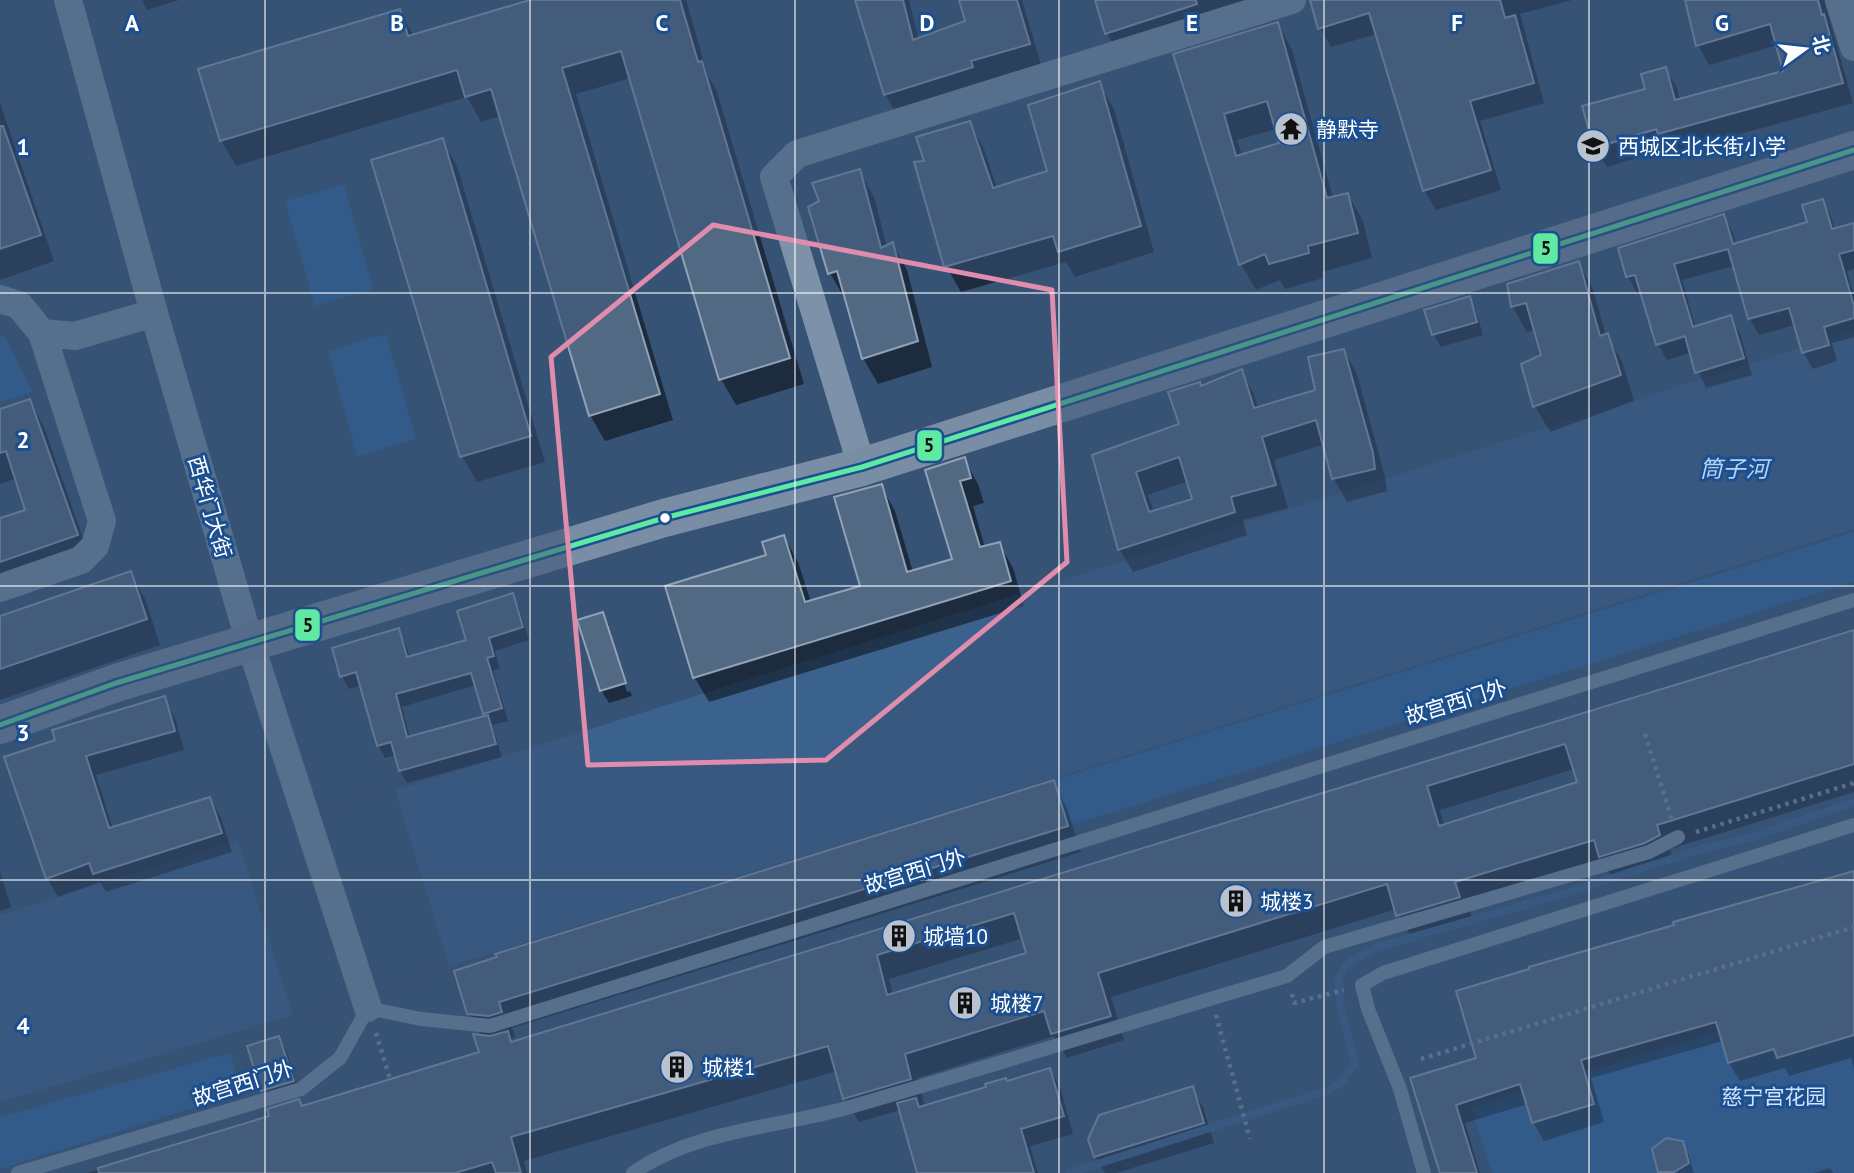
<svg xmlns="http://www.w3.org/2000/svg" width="1854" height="1173" font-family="'PT Sans','Noto Sans SC',sans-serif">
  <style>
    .green { fill: #2f66a5 }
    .water { fill: #3b618d }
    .pier { fill: #365274 }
    .shadow { fill: #0007; fill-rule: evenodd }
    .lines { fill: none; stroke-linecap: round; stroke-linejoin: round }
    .stream { stroke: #3b618d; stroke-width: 8 }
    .building { fill: #526984; stroke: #92a2b6; stroke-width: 2; fill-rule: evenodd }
    .path { stroke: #7d92a8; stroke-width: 4.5; stroke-dasharray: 3.5 5; stroke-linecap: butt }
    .lane { stroke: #7d92a8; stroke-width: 14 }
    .street { stroke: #7d92a8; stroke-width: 28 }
    .secondary { stroke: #798da4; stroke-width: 38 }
    .bus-1-casing { stroke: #1b4f8f; stroke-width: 10 }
    .bus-1 { stroke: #60e9a3; stroke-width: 5 }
    .marked { fill: none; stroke: #e08cad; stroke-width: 5; stroke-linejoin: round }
    .grid { fill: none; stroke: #fff; stroke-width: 2; stroke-opacity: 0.55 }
    .bus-dot { fill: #fff; stroke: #1b4f8f; stroke-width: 2.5 }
    .labels { text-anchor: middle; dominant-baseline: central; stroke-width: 6; stroke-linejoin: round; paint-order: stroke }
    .poi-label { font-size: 21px; fill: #fff; stroke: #1b4f8f; text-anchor: start }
    .street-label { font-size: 21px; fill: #fff; stroke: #1b4f8f }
    .park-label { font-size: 21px; fill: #cfe3fa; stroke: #1b4f8f }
    .water-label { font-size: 23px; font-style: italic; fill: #b5d3f5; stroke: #1b4f8f }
    .grid-label { font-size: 23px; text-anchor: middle; font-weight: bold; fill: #fff; stroke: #1b4f8f; stroke-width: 6; stroke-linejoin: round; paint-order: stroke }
    .line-badge { stroke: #1b4f8f; stroke-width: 2.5 }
    .pale-badge-label { font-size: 19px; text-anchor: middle; font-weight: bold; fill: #111 }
  </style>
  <rect width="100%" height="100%" fill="#365274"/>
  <path class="green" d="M344,185L373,289L315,306L285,201Z
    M386,334L416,439L357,456L328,351Z
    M0,336H5L33,392L0,402Z
    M1854,532V582L1068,826L1054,780Z
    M1854,990V1173H1492L1471,1107Z
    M230,1053L243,1092L0,1169V1117Z"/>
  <path class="water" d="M1854,331V529L293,1015L0,1102V915Z"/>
  <path class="pier" d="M394,787L450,969L294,1019L237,837Z"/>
  <path class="shadow" d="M142,0H179L147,10Z
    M536,0H686L708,76L716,89L804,384L736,405L721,379L631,78L576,94L673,420L605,441L590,415L501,116L481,122L467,97L236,166L221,140L399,11L414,36Z
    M857,0H909L919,40L967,22L961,0H1022L1042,68L899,118L885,94Z
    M1097,0H1259L1120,57L1107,33Z
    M1322,0H1572L1520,14L1544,103L1480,121L1501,190L1436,210L1424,190L1377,34L1331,47L1320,28Z
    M1686,0H1824L1853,103L1671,153L1668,148L1607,167L1595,148L1585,108L1647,91L1665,69L1677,88L1680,101L1785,72L1778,45L1709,65L1698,45ZM1664,124L1665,128L1598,149V145Z
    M1278,24L1292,50L1333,198L1348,195L1363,221L1372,258L1322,272L1323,278L1285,289L1280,280L1256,290L1241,264L1176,55ZM1276,129L1281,145L1242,156L1237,140Z
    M1099,84L1114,109L1154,252L1075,277L1066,262L961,292L946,266L926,163L969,123L984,149L997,188L1049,172Z
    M0,103L54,261L0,280Z
    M442,140L457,166L545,462L477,482L462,456Z
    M859,171L874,197L887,247L893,244L907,270L932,367L878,384L863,358L847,298L845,299L830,273L822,202Z
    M1822,201L1831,217L1835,230L1854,224V269L1847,271L1854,295V337L1832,343L1837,361L1813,369L1803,352L1795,325L1759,335L1750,319L1734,266L1682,280L1696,328L1730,317L1740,334L1752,375L1706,388L1690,353L1667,360L1658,344L1642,292L1637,293L1628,277L1620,250L1724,216L1733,233L1736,244L1809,223ZM1693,332L1694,335L1659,346V342Z
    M1578,263L1593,289L1606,336L1622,361L1634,401L1550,432L1535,406L1543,356L1535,330L1527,332L1512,306Z
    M1469,298L1476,311L1483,335L1441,347L1433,334Z
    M1344,351L1357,374L1385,477L1387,491L1347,502L1334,479L1325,444L1274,460L1288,508L1243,520L1247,535L1133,572L1120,550L1094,456L1181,425L1201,388L1241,372L1254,394L1258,408L1317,392ZM1188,481L1194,501L1154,512L1148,495Z
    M30,401L44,427L91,561L0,593V520L28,511L17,478L0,484V411Z
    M964,459L978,484L984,503L973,506L985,548L999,544L1013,568L1024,606L709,702L695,678L667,588L768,556L784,537L798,562L811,602L862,587L881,486L895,511L913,572L954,560L928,471Z
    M130,573L145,599L160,645L0,700V618Z
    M512,595L519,608L529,640L495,651L500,669L493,671L508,721L492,725L502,757L407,783L400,771L396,755L385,758L378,745L361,685L349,689L342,676L398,630L405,642L410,658L468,641ZM476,685L486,717L410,738L402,707Z
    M602,614L609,625H605L627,692L630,691L632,696L609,703L601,690Z
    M1854,631V792L1670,849L1673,860L1660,867L1614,880L1605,865L1468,906L1473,922L1412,939L1396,909L1111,997L1124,1040L1067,1058L1054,1036L917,1078L925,1107L1050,1070L1060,1087L1073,1134L1030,1146L1038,1173H919L900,1110L859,1122L845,1098L837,1071L524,1161L527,1173H87L481,1053L482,1037L469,1013L1053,783L1067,808L1081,852L512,1028L515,1037L510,1039L513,1044ZM1574,769L1579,783L1444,826L1440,810ZM1024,938L1028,954L893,995L889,979Z
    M164,699L175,718L184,750L96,775L113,829L210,799L221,818L232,852L106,892L100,882L58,897L47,878L57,741Z
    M1854,871V1069L1851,1058L1789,1076L1785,1068L1740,1081L1729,1063L1723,1041L1591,1078L1604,1122L1544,1141L1533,1122L1528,1104L1465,1123L1480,1173H1441L1413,1079L1478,1060L1845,875L1844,873Z
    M0,872L11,907L0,911Z
    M279,1038L286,1050L300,1094L270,1103L263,1090Z
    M1192,1088L1203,1107L1214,1143L1116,1173H1105L1095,1156Z
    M1682,1143L1689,1156L1694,1173H1661L1659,1171Z
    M1830,1168L1833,1173H1814Z"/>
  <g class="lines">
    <path class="stream" d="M1069,1173L1326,1091L1340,1084L1355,1063L1341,1008L1338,979L1347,963L1378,947L1560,895L1702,849L1755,836L1854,802"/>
  </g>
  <path class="building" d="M530,0H680L698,62L702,61L790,358L719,380L621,51L562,68L660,394L589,416L491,89L465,97L457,70L220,141L198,69L400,9L408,36Z
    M855,0H903L913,40L965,21L959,0H1017L1030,44L971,61L973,67L884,95Z
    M1095,0H1196L1197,4L1105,34Z
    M1310,0H1500L1505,18L1515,15L1534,83L1470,101L1491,170L1423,191L1369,13L1318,29Z
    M1685,0H1818L1822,15L1824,14L1843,83L1658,134L1656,129L1594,148L1582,106L1645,89L1641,74L1666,67L1675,100L1783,71L1770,24L1696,46Z
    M1278,22L1327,198L1348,193L1358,233L1308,246L1309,253L1269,264L1265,254L1239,265L1173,54ZM1267,101L1279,143L1236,156L1224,114Z
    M1100,81L1141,226L1058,252L1053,236L944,267L914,162L924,161L916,137L970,121L993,188L1047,171L1028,105Z
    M0,126H3L41,235L0,249Z
    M443,138L531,436L460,457L371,160Z
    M860,169L881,248L893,242L918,341L862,359L837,271L828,274L808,207L819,201L812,183Z
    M1823,199L1832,229L1854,223V250L1839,254L1854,306V318L1824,327L1829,345L1802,353L1789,308L1748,319L1728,249L1674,264L1693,327L1731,315L1744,358L1695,373L1685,336L1656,345L1635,275L1626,277L1618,248L1724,214L1733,244L1807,222L1802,205Z
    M1579,261L1600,336L1608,333L1621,375L1533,407L1521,364L1541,355L1526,303L1511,307L1507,284Z
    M1470,296L1477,322L1432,335L1424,310Z
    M1344,349L1373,453L1375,469L1332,479L1316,420L1262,437L1276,485L1231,497L1235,512L1118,550L1092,455L1179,424L1168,392L1200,382L1201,386L1242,369L1254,408L1315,390L1308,357ZM1179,457L1192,499L1149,512L1136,472Z
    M30,399L78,535L0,562V518L25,510L6,451L0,453V409Z
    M965,457L971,478L960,481L980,547L1000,542L1011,581L693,678L665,586L766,555L762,542L784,535L805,602L860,586L834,497L882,484L907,572L952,559L925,470Z
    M131,571L147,619L0,669V616Z
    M513,593L523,627L489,638L494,656L487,658L502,708L483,714L471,673L396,694L407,737L488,715L496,744L399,771L391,742L377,746L356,672L340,677L332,648L399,628L407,657L466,640L457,611Z
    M603,612L626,683L600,691L577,620Z
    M1854,630V764L1657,825L1660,835L1645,843L1599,857L1594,840L1455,882L1460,897L1396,916L1387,884L1098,973L1111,1016L1051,1034L1044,1011L905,1054L911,1079L843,1099L828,1046L511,1137L521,1173H496L492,1162L455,1173H99L98,1168L269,1116L267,1109L299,1099L302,1106L479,1052L473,1034L490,1036L508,1031L511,1042ZM1565,744L1577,782L1439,826L1427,786ZM1014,913L1026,953L887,995L877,955Z
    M165,696L175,731L86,756L109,828L210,797L222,833L93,874L89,863L46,879L4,757L55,740L52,730Z
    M1054,780L1068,826L499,1002L502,1012L489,1016L467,1014L454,971L497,957L495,954Z
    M1854,871V1035L1777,1058L1774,1049L1728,1063L1716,1022L1581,1060L1594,1104L1532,1123L1520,1084L1456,1105L1477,1173H1440L1410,1078L1476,1058L1456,991L1529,969V967L1674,925L1673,922Z
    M279,1036L294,1081L261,1091L247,1046Z
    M1050,1068L1064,1116L1021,1129L1034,1173H917L897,1103L916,1098L919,1107L986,1087L985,1084L1006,1078L1007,1081Z
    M1193,1086L1204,1123L1094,1157L1088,1139L1099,1115Z
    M1666,1138L1683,1141L1689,1163L1674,1172H1658L1652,1149Z"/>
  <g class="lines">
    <path class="path" d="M1645,734L1672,820
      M1696,832L1854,783
      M1292,994L1294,1003L1344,990
      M1216,1015L1250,1139
      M376,1033L390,1079
      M1421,1059L1854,927"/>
    <path class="lane" d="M18,1173L301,1089L340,1058L368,1008L421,1019L490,1026L1854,600
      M633,1173C696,1129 778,1128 850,1107C996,1065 1141,1019 1287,976L1324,947L1649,852L1678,837
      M1424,1173L1400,1089L1368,1009L1362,985L1383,973L1854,825"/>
    <path class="street" d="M68,0L154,313L250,643L368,1008
      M1839,0L1854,47
      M0,299L19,305L42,333L75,336L154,313
      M862,467L774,177L797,154L1292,0
      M0,588L81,560L95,546L102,521L42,333"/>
    <path class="secondary" d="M0,725L116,683L664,518L862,467L1854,150"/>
    <g class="bus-1-casing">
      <path id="bus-1" d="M0,725L116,683L664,518L862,467L1854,150"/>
    </g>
    <use href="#bus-1" class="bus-1"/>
  </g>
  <path d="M0 0H1854V1173H0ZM713,225L1052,290L1067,562L826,760L588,765L551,357Z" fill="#365274" fill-opacity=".55" fill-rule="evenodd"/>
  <path class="marked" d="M713,225L1052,290L1067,562L826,760L588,765L551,357Z"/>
  <path class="grid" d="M265,0V1173M530,0V1173M795,0V1173M1059,0V1173M1324,0V1173M1589,0V1173M0,293H1854M0,586H1854M0,880H1854"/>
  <defs>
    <g id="temple-disc" transform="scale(1.75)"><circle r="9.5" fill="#b9c2ce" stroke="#1b4f8f"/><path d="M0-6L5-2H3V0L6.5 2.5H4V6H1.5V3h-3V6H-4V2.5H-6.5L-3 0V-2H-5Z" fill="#111"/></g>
    <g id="school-disc" transform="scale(1.75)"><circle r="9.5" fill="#b9c2ce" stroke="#1b4f8f"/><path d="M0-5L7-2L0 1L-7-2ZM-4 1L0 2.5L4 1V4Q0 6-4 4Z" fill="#111"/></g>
    <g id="building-disc" transform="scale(1.75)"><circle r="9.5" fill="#b9c2ce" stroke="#1b4f8f"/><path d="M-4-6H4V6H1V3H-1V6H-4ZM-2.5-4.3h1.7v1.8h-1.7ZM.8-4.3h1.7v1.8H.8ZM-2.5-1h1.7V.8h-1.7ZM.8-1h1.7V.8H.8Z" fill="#111"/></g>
  </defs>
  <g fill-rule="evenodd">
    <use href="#temple-disc" x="1291" y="129"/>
    <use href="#school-disc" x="1593" y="146"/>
    <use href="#building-disc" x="1236" y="901"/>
    <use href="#building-disc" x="899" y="936"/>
    <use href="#building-disc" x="965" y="1003"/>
    <use href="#building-disc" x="677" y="1067"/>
  </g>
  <circle class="bus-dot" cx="665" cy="518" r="6"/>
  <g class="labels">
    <g class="poi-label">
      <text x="1316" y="129">静默寺</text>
      <text x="1618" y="146">西城区北长街小学</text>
      <text x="1260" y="901">城楼3</text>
      <text x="923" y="936">城墙10</text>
      <text x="990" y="1003">城楼7</text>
      <text x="702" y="1067">城楼1</text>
    </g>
    <g class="street-label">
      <text transform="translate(210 507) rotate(74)">西华门大街</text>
      <text transform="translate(1456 702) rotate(-17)">故宫西门外</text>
      <text transform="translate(915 871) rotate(-17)">故宫西门外</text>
      <text transform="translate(243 1083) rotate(-18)">故宫西门外</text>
    </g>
    <g class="park-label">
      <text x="1774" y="1096">慈宁宫花园</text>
    </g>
    <g class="water-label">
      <text x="1734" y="468">筒子河</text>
    </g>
  </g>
  <g class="grid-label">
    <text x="132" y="31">A</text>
    <text x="397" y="31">B</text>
    <text x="662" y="31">C</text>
    <text x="927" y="31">D</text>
    <text x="1192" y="31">E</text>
    <text x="1457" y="31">F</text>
    <text x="1722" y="31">G</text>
    <text x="23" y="155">1</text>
    <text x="23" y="448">2</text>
    <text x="23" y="741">3</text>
    <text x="23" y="1034">4</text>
  </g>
  <g class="line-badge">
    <rect x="1532" y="232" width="27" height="33" rx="7" fill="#60e9a3"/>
    <rect x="916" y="429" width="27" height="33" rx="7" fill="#60e9a3"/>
    <rect x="294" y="608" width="27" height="34" rx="7" fill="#60e9a3"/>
  </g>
  <g class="pale-badge-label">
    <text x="1546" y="255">5</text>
    <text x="929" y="452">5</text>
    <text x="308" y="632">5</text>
  </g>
  <g transform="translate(1805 49) rotate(75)" stroke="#1b4f8f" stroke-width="5" paint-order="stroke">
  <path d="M0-5L12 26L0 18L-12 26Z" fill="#ffffff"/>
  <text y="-10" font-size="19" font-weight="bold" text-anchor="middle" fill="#ffffff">北</text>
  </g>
</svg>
